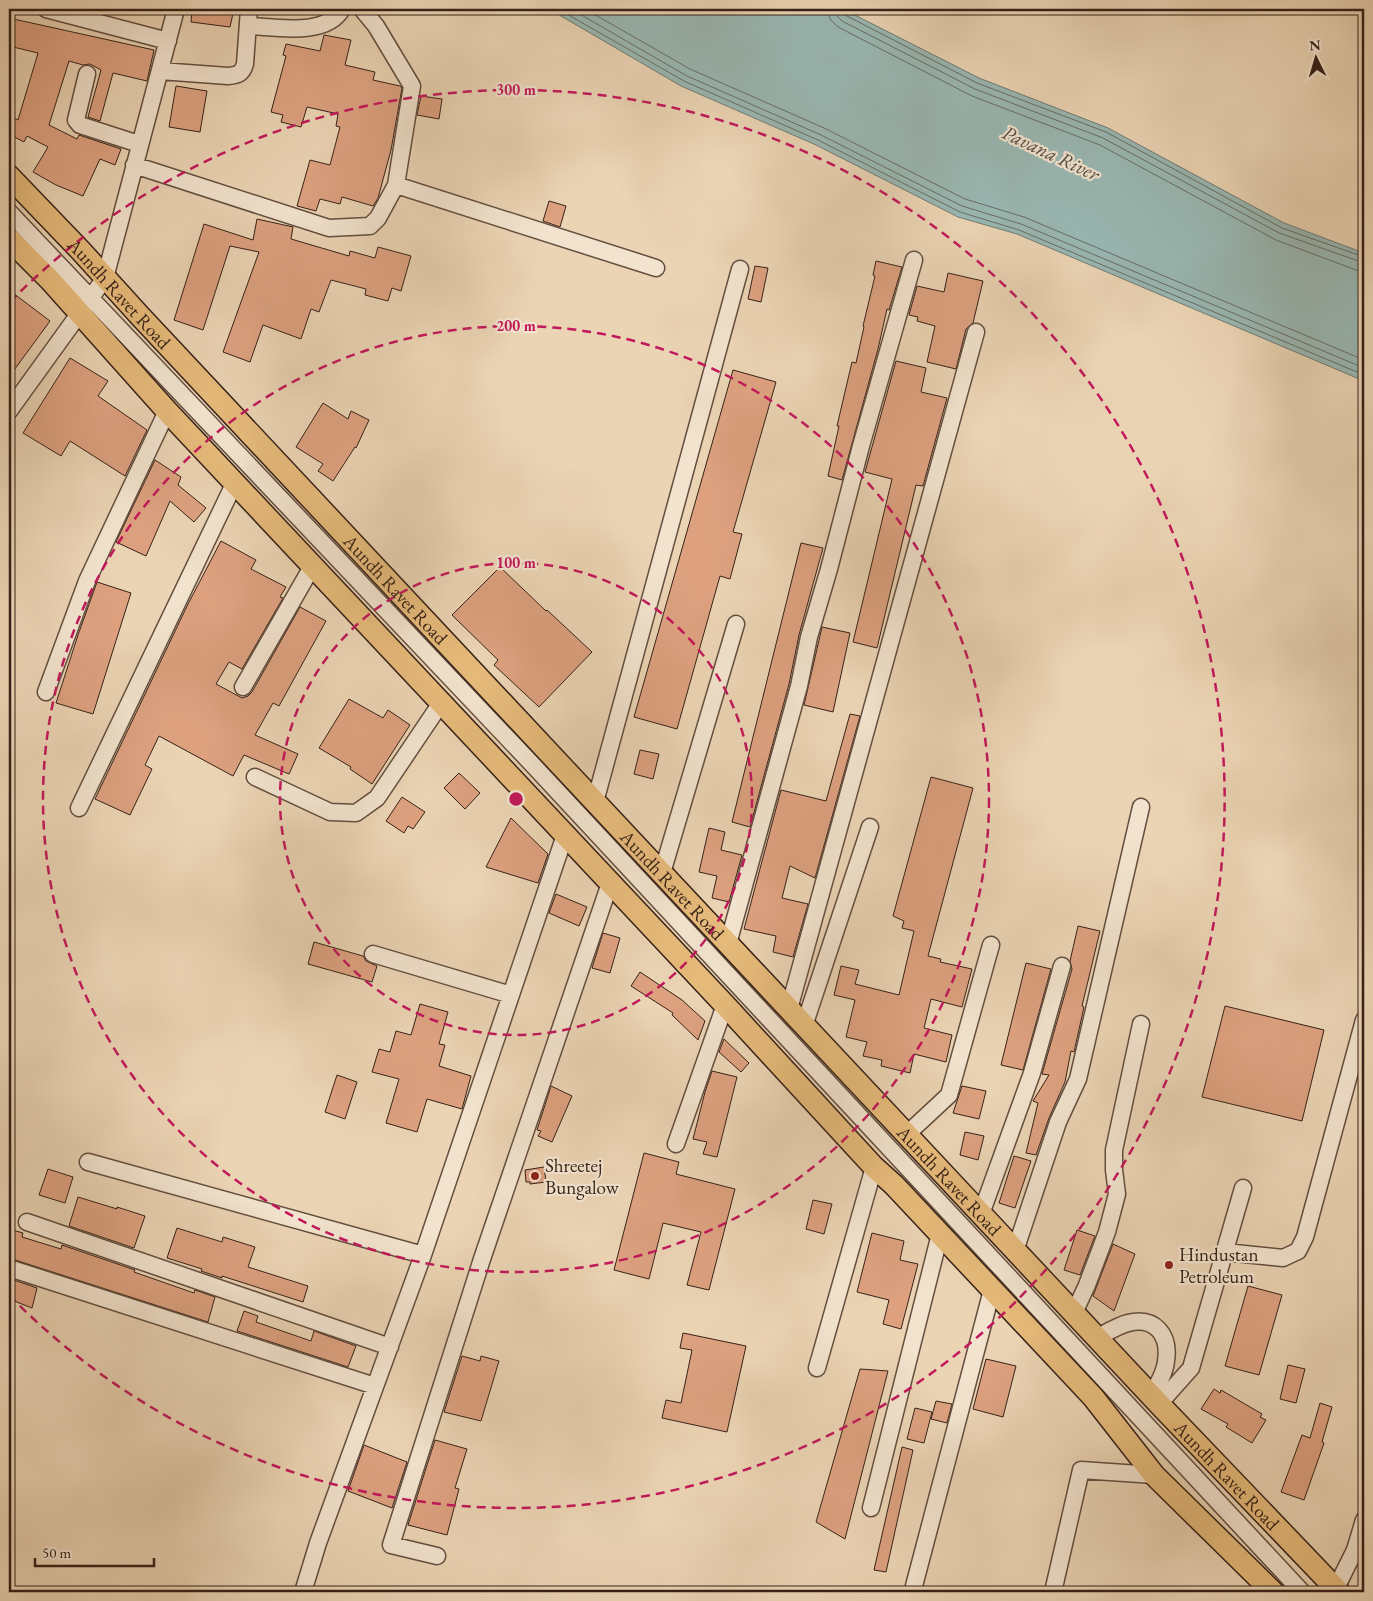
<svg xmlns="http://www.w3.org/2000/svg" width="1373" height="1601" font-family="'EB Garamond',serif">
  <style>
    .water { fill: #99b7b2; stroke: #717b74 }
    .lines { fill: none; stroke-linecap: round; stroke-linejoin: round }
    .shore { stroke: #686c65; stroke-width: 1 }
    .building { fill: #dda180; stroke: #362118 }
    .minor-casing { stroke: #634e3f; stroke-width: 19 }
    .major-casing { stroke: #362118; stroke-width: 24 }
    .minor { stroke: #f2e3ce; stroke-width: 16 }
    .major { stroke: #e6ba7a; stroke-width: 21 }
    .ring { fill: none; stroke: #c2185b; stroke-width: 2.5; stroke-dasharray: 9 6 }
    .poi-dot { fill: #8f2418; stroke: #f2e3ce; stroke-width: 2 }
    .labels { text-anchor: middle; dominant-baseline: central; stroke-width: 4.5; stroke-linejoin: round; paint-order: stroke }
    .street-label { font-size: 19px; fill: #362118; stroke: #f2e3ce }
    .poi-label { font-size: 19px; fill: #362118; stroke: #f2e3ce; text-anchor: start }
    .water-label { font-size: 20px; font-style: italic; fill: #544e46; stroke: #f2e3ce }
    .centre { fill: #c2185b; stroke: #f2e3ce; stroke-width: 2.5 }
    .ring-label { font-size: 15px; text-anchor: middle; font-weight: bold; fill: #c2185b; stroke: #f2e3ce; stroke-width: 4.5; stroke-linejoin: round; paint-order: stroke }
  </style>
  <rect width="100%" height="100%" fill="#ebd4b4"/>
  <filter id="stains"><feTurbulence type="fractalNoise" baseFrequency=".004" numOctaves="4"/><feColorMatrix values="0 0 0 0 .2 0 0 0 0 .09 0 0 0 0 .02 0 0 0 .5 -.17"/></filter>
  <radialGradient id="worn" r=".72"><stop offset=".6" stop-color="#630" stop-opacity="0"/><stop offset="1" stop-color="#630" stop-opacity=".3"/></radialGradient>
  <path class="water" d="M549,9H843L979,78L1108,128L1284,223L1364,253V381L1017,234L958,217L816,145L681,86Z"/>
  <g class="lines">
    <path class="shore" d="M558,9L684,81L818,140L960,212L1019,230L1364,375
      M571,9L687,76L821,135L962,206L1021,224L1364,368
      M585,9L690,69L824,128L965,199L1024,217L1364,360
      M828,9L830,19L838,27L972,96L1100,145L1276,240L1356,270L1364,271
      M835,9L837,16L842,21L975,89L1103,138L1279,233L1364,263
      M842,9L845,15L977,83L1106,132L1282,228L1364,257"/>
  </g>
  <path class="building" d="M192,9H234L230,27L191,22Z
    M9,18L154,50L147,81L113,73L100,121L88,117L101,70L90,64L83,65L69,61L49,125L77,139L79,135L121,149L115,165L100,159L83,196L56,185L33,172L48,147L27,136L24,142L9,134V115L18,120L38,53L9,46Z
    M324,35L351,40L345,65L375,72L373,80L400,86L402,88L391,150L378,198L373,206L342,197L340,204L320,199L316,211L297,206L310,160L330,165L340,127L336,126L338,114L307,107L301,127L281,122L283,115L271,112L286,56L283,55L286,44L320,51Z
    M176,86L207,91L200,132L169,127Z
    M421,96L442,99L439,119L417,115Z
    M549,201L566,206L560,227L543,221Z
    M257,219L293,227L291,239L349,256L350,251L375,258L378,247L411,256L401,291L392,288L388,301L365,295L366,289L331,280L319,312L311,309L301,339L263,325L250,362L223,352L259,252L230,246L203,330L174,320L204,224L253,240Z
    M876,261L902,267L889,310L887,309L878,349L842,480L828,476L839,426H837L852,362L856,363L864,327L863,326L875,276L873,275Z
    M755,266L768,268L761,302L748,299Z
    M948,273L983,281L973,323L966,329L956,369L927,362L935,326L917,321L918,317L909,315L917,286L944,292Z
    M9,290L50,321L9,377Z
    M70,358L108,381L98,396L147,430L125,476L70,441L61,456L23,433Z
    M896,361L926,368L921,392L947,398L923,486L916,485L877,648L853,642L892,479L865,472Z
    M733,370L776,382L733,532L742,534L730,579L720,576L677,729L634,717Z
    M323,403L348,419L351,411L369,420L356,448L355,447L333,481L318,471L323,464L296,447Z
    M155,460L181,477L178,485L206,508L194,522L170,501L146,556L116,542Z
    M221,541L256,560L251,569L286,587L280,597L283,598L242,669L229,662L216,684L242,698L248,696L252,692L300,607L326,621L279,706L273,703L255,735L298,754L289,774L244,755L233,776L159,736L145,765L152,769L130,815L95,799L188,604Z
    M801,543L823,548L799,635L789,684L750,827L732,822Z
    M500,567L546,611L547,610L592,652L539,707L494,665L498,660L452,615Z
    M97,582L131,593L93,714L56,703L78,635Z
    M822,627L850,633L833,712L804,705Z
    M349,699L383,718L388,710L410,725L372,784L350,769L351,767L319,748Z
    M850,714L860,716L815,878L790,866L782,898L808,904L793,957L773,952L776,936L744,929L781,790L826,801Z
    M640,750L659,754L653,779L634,774Z
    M459,773L480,793L465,809L444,788Z
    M931,777L973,788L928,956L941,959L940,962L972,969L962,1007L931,999L924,1028L952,1035L946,1062L914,1054L910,1073L881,1066L882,1060L863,1056L867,1042L846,1037L855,1000L834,995L841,966L859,970L855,984L899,995L914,931L902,928L904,921L893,916Z
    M402,797L425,812L413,829L408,826L404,833L386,821Z
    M511,818L548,854L538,883L486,867Z
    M709,828L725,832L721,850L742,855L729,902L712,898L717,876L699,872Z
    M556,894L587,907L579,926L549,913Z
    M1078,926L1100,931L1082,1006L1084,1007L1074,1052L1071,1051L1065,1082L1049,1118L1036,1155L1026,1153L1038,1103L1033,1101L1049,1075L1042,1074L1072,969L1070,961Z
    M603,933L620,938L610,973L592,968Z
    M314,942L363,956L366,961L377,966L372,982L308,964Z
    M1026,963L1051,969L1023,1070L1001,1065Z
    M640,972L682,1000L705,1021L698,1040L672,1015L673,1013L631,986Z
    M420,1004L448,1012L439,1044L445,1045L439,1066L471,1076L462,1109L427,1099L417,1132L386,1123L399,1079L372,1072L379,1049L390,1052L396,1031L411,1035Z
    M1225,1006L1324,1030L1302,1121L1202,1097Z
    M724,1039L749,1063L741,1072L719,1052Z
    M712,1071L737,1077L717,1157L703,1154L707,1142L693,1139L705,1092Z
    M337,1075L357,1082L345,1119L325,1112Z
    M551,1086L572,1096L552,1142L538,1136L541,1131L537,1130Z
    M962,1086L986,1091L979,1119L953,1113Z
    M965,1132L984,1136L978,1160L960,1155Z
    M644,1153L679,1162L676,1174L735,1189L709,1290L687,1285L701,1232L663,1223L649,1279L614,1270Z
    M1014,1156L1031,1161L1015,1208L999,1203Z
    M544,1167L546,1182L530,1184V1182H526L525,1170Z
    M48,1169L73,1177L65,1203L39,1195Z
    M78,1197L117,1209V1207L145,1216L134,1248L69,1226Z
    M813,1200L832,1204L824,1234L806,1229Z
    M177,1228L222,1242L223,1237L255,1247L248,1267L308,1286L303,1302L222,1276V1278L201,1271L202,1269L167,1258Z
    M9,1229L23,1233L22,1237L61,1249L62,1245L135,1270L134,1272L194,1293L195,1290L215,1297L208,1322L9,1258Z
    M1077,1230L1095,1236L1080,1275L1064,1270Z
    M872,1233L904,1241L900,1260L918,1264L901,1329L883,1324L889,1300L857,1292Z
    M1113,1244L1135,1254L1114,1311L1093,1296Z
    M14,1280L37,1288L32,1308L9,1299V1294Z
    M1248,1286L1282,1295L1259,1375L1225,1366Z
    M244,1311L258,1316L256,1322L311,1341L314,1331L356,1346L348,1367L237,1331Z
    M683,1333L746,1346L727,1432L662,1418L666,1400L681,1403L692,1350L680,1348Z
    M462,1356L480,1361L481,1356L499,1361L481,1421L444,1412Z
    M986,1359L1016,1366L1003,1417L973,1409Z
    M1288,1365L1305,1369L1296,1403L1280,1399Z
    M860,1369L888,1371L845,1539L816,1522Z
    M1214,1389L1220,1393L1221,1390L1262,1414L1260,1417L1266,1420L1252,1443L1226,1427L1228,1424L1201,1409Z
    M936,1401L952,1404L947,1423L931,1419Z
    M1320,1403L1332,1407L1322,1442L1324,1443L1304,1500L1281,1492L1302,1435L1310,1438Z
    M915,1408L932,1412L924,1443L907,1439Z
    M435,1440L467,1449L455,1488L459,1489L447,1535L408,1525Z
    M364,1445L407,1462L392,1508L348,1491Z
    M902,1447L913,1450L886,1572L874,1570Z"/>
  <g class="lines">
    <g class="minor-casing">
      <path id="minor" d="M46,9L168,41
        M248,26C276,27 326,37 342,9
        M160,71L228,76C238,75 242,74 245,64L249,9
        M87,74L76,120L80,125L139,144
        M134,165L329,228L370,226L378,218L396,185L412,86L376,26L362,9
        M396,185L656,268
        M9,212L532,764L1302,1592
        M9,411L105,278L176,9
        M243,687L313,565
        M46,692L87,581L167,411
        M255,777L330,812L356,813L377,798L441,703
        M595,802L740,269
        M79,808L235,482
        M662,873L736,624
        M728,944L799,686L809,637L829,569L861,446L914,260
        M373,954L511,995
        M789,1009L976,332
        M804,1026L870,827
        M906,1135L949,1095L991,945
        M676,1144L725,1005
        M88,1162L423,1255
        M981,1214L1032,1073L1062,966
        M27,1222L390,1347
        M1015,1251L1058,1122L1078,1079L1141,807
        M1225,1252L1283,1258L1298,1251L1305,1237L1364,1020
        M9,1268L375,1386
        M1074,1313L1087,1285L1107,1232L1117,1194L1114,1170V1150L1141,1024
        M1096,1338C1106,1333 1117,1326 1128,1323C1155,1316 1170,1335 1166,1361C1165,1373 1157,1386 1151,1396
        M817,1368L874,1167
        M1159,1404L1191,1368L1243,1188
        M871,1508L940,1234
        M437,1556L391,1545L482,1259L610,883
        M914,1586L992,1290
        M1336,1588L1355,1550L1364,1520
        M303,1592L318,1543L423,1255L565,835
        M1053,1592L1081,1470L1154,1475"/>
    </g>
    <g class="major-casing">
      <g id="major">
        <path id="s1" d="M9,176L81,251L140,316L1159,1404L1339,1592"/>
        <path d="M9,239L50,280L167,411L725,1005L874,1167L894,1185L1093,1397L1154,1475L1273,1592"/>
      </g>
    </g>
    <use href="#minor" class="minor"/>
    <use href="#major" class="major"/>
  </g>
  <g class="ring">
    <circle cx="516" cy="799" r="236"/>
    <circle cx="516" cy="799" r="473"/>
    <path d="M10 302A709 709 0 1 1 10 1296"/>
  </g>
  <g class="poi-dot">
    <circle cx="535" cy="1176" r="5"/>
    <circle cx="1169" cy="1265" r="5"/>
  </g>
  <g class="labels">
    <g class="street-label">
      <text stroke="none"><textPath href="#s1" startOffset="161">Aundh Ravet Road</textPath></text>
      <text stroke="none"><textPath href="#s1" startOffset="566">Aundh Ravet Road</textPath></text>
      <text stroke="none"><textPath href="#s1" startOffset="971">Aundh Ravet Road</textPath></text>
      <text stroke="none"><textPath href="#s1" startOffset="1376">Aundh Ravet Road</textPath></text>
      <text stroke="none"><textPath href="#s1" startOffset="1781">Aundh Ravet Road</textPath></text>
    </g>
    <g class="poi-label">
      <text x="545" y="1165">Shreetej<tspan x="545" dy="22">Bungalow</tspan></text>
      <text x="1179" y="1254">Hindustan<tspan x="1179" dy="22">Petroleum</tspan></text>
    </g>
    <g class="water-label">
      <text transform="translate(1051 153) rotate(25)">Pavana River</text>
    </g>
  </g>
  <circle cx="516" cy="799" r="8" class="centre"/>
  <g class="ring-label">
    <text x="516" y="95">300 m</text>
    <text x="516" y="331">200 m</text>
    <text x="516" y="568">100 m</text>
  </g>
  <rect width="1373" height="1601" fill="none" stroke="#ebd4b4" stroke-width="30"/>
  <rect x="10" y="10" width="1353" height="1581" fill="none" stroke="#362118" stroke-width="2.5"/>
  <rect x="15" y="15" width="1343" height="1571" fill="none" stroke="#362118"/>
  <g transform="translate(1316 58) rotate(355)" stroke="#f2e3ce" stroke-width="4" paint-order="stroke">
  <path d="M0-4L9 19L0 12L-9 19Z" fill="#362118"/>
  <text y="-8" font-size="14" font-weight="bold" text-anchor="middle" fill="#362118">N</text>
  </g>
  <path d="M35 1558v8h119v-8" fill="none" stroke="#362118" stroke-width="2.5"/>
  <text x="42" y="1558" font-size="15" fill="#362118" stroke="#f2e3ce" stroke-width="4" paint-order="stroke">50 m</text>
  <rect width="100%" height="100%" filter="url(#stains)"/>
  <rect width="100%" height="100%" fill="url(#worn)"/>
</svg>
